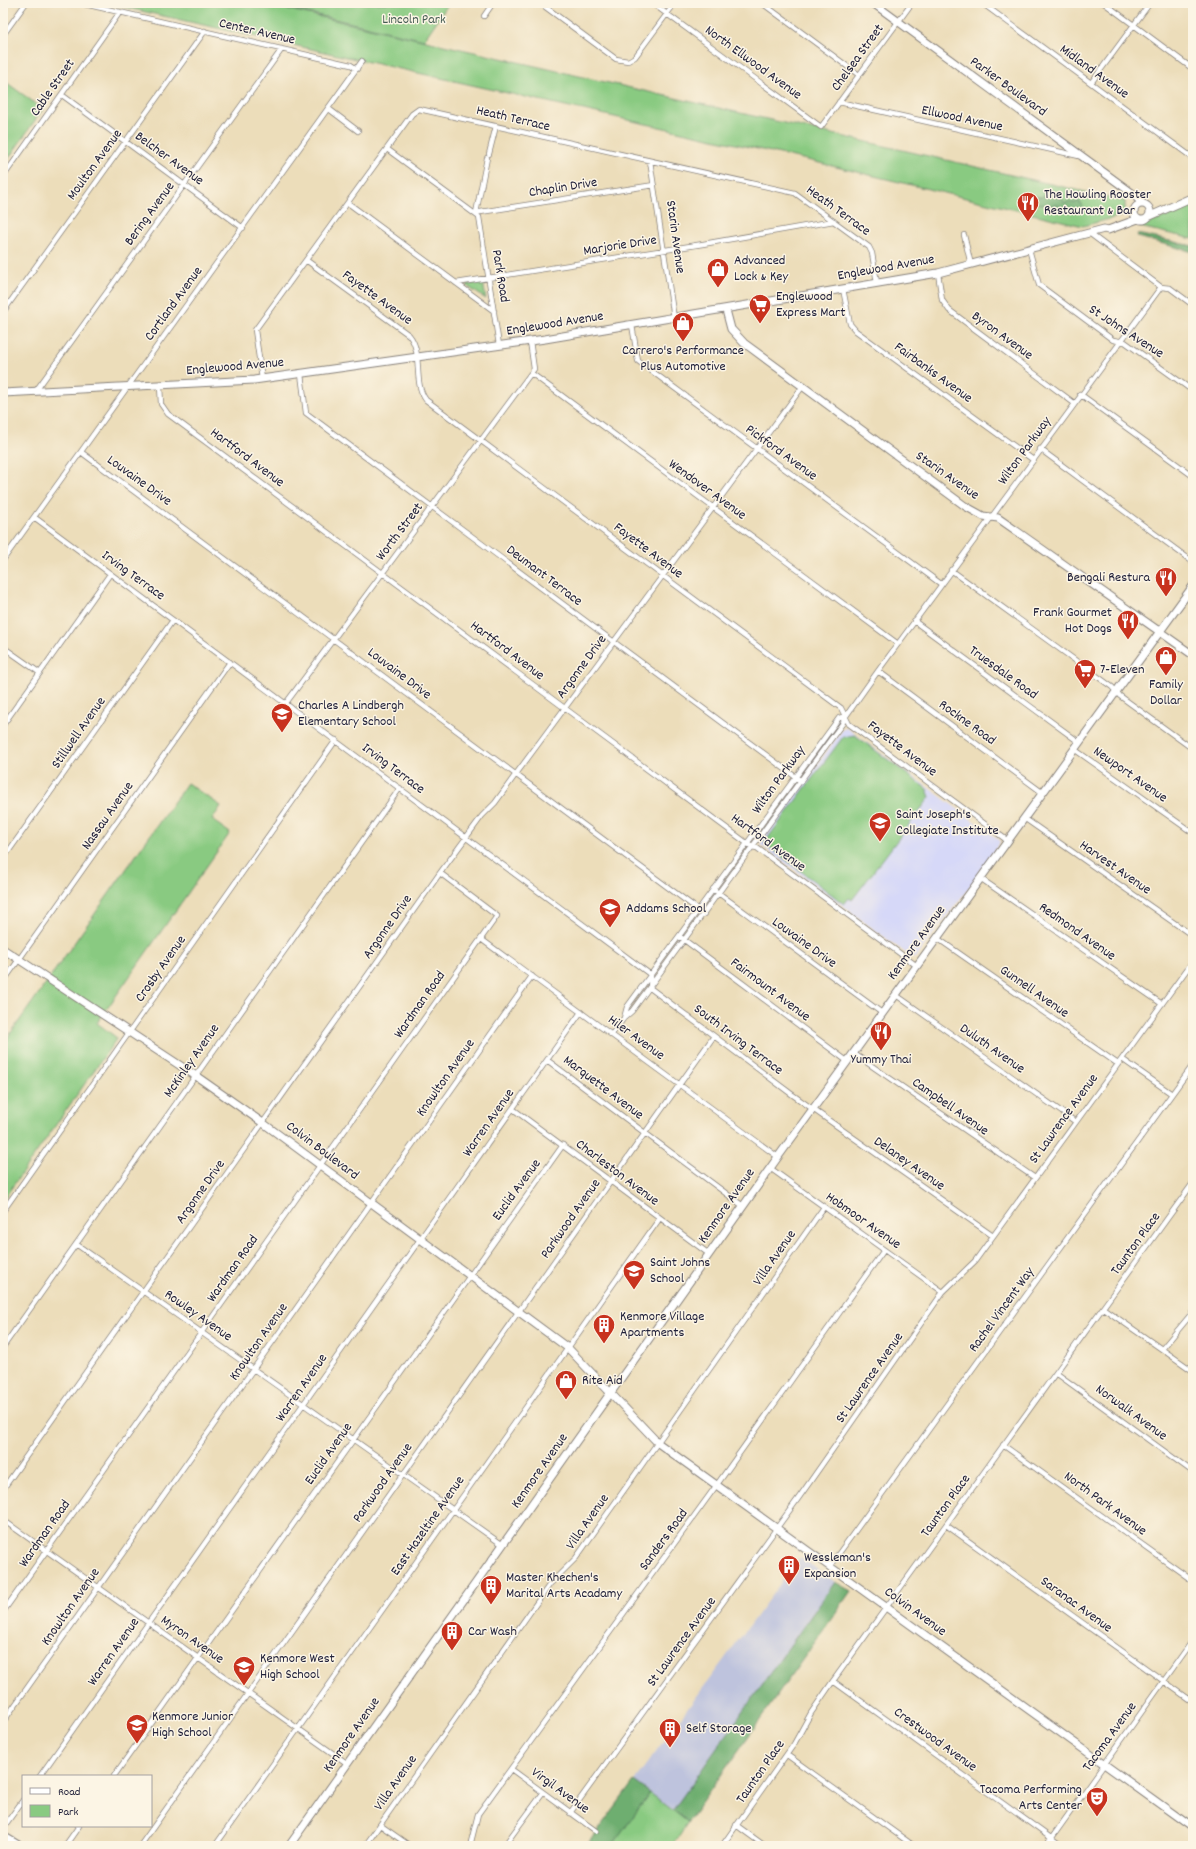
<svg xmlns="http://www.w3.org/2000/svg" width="1196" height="1849" font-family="Dekko,sans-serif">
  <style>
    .built { fill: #d6d8f8 }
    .industrial { fill: #bec3dd }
    .green { fill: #89ca81; stroke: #56765e }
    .forest { fill: #6eae6f; stroke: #486855 }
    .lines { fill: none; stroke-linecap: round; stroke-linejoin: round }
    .street-casing { stroke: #87807a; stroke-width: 6 }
    .secondary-casing { stroke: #87807a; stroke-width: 9 }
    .primary-casing { stroke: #87807a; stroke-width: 9 }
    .street { stroke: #fff; stroke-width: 4.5 }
    .secondary { stroke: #fff; stroke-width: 7 }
    .primary { stroke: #fff; stroke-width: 7 }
    .labels { text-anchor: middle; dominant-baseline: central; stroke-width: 3; stroke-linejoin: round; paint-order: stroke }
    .park-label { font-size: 14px; fill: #465d54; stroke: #fcf5e5 }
    .street-label { font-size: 14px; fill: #22223b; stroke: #fcf5e5 }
    .poi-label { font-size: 14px; fill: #22223b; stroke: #fcf5e5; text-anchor: start }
  </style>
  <rect width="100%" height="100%" fill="#fcf5e5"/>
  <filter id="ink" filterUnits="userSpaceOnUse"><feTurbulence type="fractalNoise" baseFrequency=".025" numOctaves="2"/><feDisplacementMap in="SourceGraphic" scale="8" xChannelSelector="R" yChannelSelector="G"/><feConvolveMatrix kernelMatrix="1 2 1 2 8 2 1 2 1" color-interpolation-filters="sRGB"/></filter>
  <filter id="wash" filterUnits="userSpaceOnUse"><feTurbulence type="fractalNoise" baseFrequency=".012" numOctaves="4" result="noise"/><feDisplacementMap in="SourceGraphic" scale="16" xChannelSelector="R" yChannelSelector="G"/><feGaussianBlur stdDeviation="0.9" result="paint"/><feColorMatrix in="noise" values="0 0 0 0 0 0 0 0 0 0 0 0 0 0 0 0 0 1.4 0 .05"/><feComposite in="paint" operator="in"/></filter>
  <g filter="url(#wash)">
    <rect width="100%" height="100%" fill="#ecddba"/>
    <path class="built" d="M847,728L959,810L998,839L1000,842L971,885L915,958L911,957L761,845V841L843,729Z"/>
    <path class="industrial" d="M800,1557L835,1582L673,1810L634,1781Z"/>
    <path class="green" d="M105,3H260L1125,201V215L1083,226L807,160Z
      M271,3H449L424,40L270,4Z
      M3,80L43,109L4,165L3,164Z
      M1193,205V239L1140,227Z
      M483,282L486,299L467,286L468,284Z
      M855,735L927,789L930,797L852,900L849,898L844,904L764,843L843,737Z
      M187,783L221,806L212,820L230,833L97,1023L117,1038L3,1200V1044Z
      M650,1793L688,1822L672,1846H612Z"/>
    <path class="forest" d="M1022,194L1041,197L1046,194L1063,199L1064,203L1070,201L1075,203L1079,201L1084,210L1081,212L1056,205L1047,206L1023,198Z
      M1137,234L1193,246V252L1138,237Z
      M835,1582L851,1591L688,1822L673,1810Z
      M634,1781L650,1793L612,1846H586Z"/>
  </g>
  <g filter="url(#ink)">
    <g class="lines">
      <g class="street-casing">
        <path id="street" d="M80,3L351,65L357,69
          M540,3L616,59L628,61L635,57L675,3
          M652,3L821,127L912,3
          M762,3L859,75
          M982,3L1193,158
          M1104,3L1193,69
          M484,16L493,3
          M3,35L26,3
          M1091,83L1150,3
          M62,95L243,228
          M839,102L1079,156
          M329,109L358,131
          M387,149L479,217L499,345
          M489,154L496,126
          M650,161L674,318
          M3,177L120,12
          M348,203L494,311
          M474,213L654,185
          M476,213L487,158
          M1089,233L1161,287L1170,288L1193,305
          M964,235L971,265
          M1029,249L1039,285L1113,340L1125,342L1193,391
          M306,260L409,335C424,353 412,382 426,400L841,708L849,724L1008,841
          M938,273L942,300L949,310L1074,403
          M456,283L703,244L834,221
          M843,289L850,324L856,331L1032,459
          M3,312L205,31
          M632,325L638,361L941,584
          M531,373L898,644
          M301,374L306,413L801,781
          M262,379L255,330L412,114L419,109L795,193L869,247L872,253L877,283
          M160,386L161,404L168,414L752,847L757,848L917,966
          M35,392L282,49
          M1080,394L1193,476
          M1040,449L1193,562
          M81,452L704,914
          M34,517L651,975L650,988L790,1093L993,1236
          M3,560L362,61
          M951,570L1112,687L1120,696L1193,749
          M914,621L1079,742
          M3,647L40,673
          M878,671L1043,793
          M286,703L534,369L530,341
          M3,725L110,574
          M1074,749L1193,833
          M1024,818L1193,936
          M3,859L173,620
          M980,878L1162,1004
          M713,889L882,1013
          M679,936L847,1061
          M937,938L1118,1064
          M481,939L778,1157
          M3,982L230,662
          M896,995L1076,1122
          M624,1018L627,1007L839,718L846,716
          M612,1034L624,1018L632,1011L842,724L846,716L878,671L1161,287
          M714,1036L645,1133L743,1206
          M853,1053L1035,1178
          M1122,1059L1172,1094
          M513,1109L709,1254
          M770,1168L943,1292
          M3,1211L336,740
          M76,1244L503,1545
          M1103,1308L1193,1371
          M3,1347L400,788
          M1162,1349L1193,1312
          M1056,1373L1193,1472
          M1003,1445L1193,1581
          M3,1489L440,873L482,816L495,803L516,774L803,386
          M3,1520L348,1764
          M946,1525L1193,1702
          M829,1567L1193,1065
          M3,1612L497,916L440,873
          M833,1681L1062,1846
          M3,1722L532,976
          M787,1755L914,1846
          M511,1769L596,1831
          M40,1776L581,1012
          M114,1776L563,1145
          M570,1813L800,1496L943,1292L975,1261L1193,961
          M380,1825L410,1846
          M736,1825L765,1846
          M3,1828L23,1800
          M65,1846L79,1826
          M140,1846L645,1133L547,1060
          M215,1846L660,1218
          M365,1846L550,1584L576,1558L824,1207
          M470,1846L478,1814L716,1486L884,1250
          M504,1846L543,1793
          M722,1846L794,1744L811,1713L833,1681L1193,1183
          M1046,1846L1193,1640"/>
      </g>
      <g class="secondary-casing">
        <path id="secondary" d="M873,3L1132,193L1142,203
          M1134 212a8 8 0 1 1 16 0a8 8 0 1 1-16 0Z
          M1148,217L1193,197
          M726,310L731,329L744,343L965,506L983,516L998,518L1193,655
          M3,393L254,380L545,339L938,273L1104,229L1108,230L1138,219
          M3,949L196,1076L263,1123L568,1348L658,1443L1193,1828
          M289,1846L778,1157L1193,586"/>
      </g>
      <g class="primary-casing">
        <path id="primary" d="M3,1836L20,1846"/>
      </g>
      <use href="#street" class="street"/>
      <use href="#secondary" class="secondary"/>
      <use href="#primary" class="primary"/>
    </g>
  </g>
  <defs>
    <g id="restaurant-pin" transform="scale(1.15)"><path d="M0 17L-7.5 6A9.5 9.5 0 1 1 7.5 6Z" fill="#c8321e" stroke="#fcf5e5"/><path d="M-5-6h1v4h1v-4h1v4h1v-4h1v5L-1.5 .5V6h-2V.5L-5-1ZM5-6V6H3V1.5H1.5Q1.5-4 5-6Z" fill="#fff"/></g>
    <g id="shop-pin" transform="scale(1.15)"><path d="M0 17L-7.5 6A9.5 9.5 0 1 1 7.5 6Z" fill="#c8321e" stroke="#fcf5e5"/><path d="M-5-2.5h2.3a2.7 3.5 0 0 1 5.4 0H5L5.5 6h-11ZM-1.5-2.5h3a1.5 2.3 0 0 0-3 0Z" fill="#fff"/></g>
    <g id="supermarket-pin" transform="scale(1.15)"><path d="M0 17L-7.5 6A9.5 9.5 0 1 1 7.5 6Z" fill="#c8321e" stroke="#fcf5e5"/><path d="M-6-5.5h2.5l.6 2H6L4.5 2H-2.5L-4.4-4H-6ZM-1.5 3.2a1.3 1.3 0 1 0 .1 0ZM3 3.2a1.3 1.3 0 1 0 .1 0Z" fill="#fff"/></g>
    <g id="school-pin" transform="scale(1.15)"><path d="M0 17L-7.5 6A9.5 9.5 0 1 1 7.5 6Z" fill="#c8321e" stroke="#fcf5e5"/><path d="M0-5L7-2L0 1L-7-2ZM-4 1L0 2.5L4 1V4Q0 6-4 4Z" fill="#fff"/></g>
    <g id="building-pin" transform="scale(1.15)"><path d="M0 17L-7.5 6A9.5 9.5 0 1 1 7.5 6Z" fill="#c8321e" stroke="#fcf5e5"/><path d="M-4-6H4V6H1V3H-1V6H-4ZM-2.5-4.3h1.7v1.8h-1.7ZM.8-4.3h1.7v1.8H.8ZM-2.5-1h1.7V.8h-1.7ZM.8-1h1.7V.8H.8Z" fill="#fff"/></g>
    <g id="theatre-pin" transform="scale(1.15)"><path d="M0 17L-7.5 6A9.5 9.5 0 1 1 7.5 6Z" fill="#c8321e" stroke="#fcf5e5"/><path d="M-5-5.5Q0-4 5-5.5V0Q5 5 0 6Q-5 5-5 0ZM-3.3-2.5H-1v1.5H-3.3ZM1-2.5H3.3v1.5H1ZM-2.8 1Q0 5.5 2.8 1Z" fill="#fff"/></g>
  </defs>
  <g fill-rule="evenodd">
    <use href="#restaurant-pin" x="1028" y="203"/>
    <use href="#shop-pin" x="718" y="269"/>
    <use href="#supermarket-pin" x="760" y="305"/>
    <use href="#shop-pin" x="683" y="323"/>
    <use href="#restaurant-pin" x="1166" y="578"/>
    <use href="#restaurant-pin" x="1128" y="621"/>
    <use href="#shop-pin" x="1166" y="657"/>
    <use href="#supermarket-pin" x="1085" y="670"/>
    <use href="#school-pin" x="282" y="714"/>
    <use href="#school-pin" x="880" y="823"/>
    <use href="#school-pin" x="610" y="909"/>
    <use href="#restaurant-pin" x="881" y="1032"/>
    <use href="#school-pin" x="634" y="1271"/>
    <use href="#building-pin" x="604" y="1325"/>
    <use href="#shop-pin" x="566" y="1381"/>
    <use href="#building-pin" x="789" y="1566"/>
    <use href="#building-pin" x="491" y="1586"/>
    <use href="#building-pin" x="452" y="1632"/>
    <use href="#school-pin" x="244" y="1667"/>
    <use href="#school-pin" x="137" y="1725"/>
    <use href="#building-pin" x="670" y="1729"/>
    <use href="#theatre-pin" x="1097" y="1798"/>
  </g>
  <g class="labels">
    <g class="park-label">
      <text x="414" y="20">Lincoln Park</text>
    </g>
    <g class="street-label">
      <text transform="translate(257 32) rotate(13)">Center Avenue</text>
      <text transform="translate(858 58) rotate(-54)">Chelsea Street</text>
      <text transform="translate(753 63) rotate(36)">North Ellwood Avenue</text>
      <text transform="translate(1094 72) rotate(36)">Midland Avenue</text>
      <text transform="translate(1008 87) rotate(36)">Parker Boulevard</text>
      <text transform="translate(53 88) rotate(-55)">Cable Street</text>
      <text transform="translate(513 119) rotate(13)">Heath Terrace</text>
      <text transform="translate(962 119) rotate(12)">Ellwood Avenue</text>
      <text transform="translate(169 159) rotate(36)">Belcher Avenue</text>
      <text transform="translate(95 165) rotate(-54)">Moulton Avenue</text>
      <text transform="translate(563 188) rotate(-9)">Chaplin Drive</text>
      <text transform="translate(838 211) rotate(36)">Heath Terrace</text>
      <text transform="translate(150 214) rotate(-54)">Bering Avenue</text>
      <text transform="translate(675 237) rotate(82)">Starin Avenue</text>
      <text transform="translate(620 246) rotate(-9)">Marjorie Drive</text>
      <text transform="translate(886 268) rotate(-10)">Englewood Avenue</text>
      <text transform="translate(500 276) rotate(81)">Park Road</text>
      <text transform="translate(377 298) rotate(36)">Fayette Avenue</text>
      <text transform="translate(174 304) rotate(-54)">Cortland Avenue</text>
      <text transform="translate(555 324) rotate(-9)">Englewood Avenue</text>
      <text transform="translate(1126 332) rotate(33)">St Johns Avenue</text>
      <text transform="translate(1002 336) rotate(36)">Byron Avenue</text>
      <text transform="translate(235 367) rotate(-5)">Englewood Avenue</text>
      <text transform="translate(933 373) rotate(36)">Fairbanks Avenue</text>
      <text transform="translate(1025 451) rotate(-54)">Wilton Parkway</text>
      <text transform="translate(781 453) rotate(36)">Pickford Avenue</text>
      <text transform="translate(247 458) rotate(37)">Hartford Avenue</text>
      <text transform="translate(947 476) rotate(35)">Starin Avenue</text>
      <text transform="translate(139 481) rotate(36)">Louvaine Drive</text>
      <text transform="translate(707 490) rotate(36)">Wendover Avenue</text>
      <text transform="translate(400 532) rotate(-53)">Worth Street</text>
      <text transform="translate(648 551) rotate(37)">Fayette Avenue</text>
      <text transform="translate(133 576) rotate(36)">Irving Terrace</text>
      <text transform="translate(544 576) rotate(37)">Deumant Terrace</text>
      <text transform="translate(507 651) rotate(37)">Hartford Avenue</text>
      <text transform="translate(582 667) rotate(-54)">Argonne Drive</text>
      <text transform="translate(1003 673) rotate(36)">Truesdale Road</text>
      <text transform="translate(399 674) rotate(37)">Louvaine Drive</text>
      <text transform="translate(967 723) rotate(36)">Rockne Road</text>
      <text transform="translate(79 733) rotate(-55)">Stillwell Avenue</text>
      <text transform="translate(902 749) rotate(37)">Fayette Avenue</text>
      <text transform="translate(393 769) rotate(37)">Irving Terrace</text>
      <text transform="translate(1130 775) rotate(35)">Newport Avenue</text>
      <text transform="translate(779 780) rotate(-54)">Wilton Parkway</text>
      <text transform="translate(108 816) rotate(-55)">Nassau Avenue</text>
      <text transform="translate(768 843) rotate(36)">Hartford Avenue</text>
      <text transform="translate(1115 868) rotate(35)">Harvest Avenue</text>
      <text transform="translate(388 927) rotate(-55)">Argonne Drive</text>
      <text transform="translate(1077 932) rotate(35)">Redmond Avenue</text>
      <text transform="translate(804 943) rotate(36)">Louvaine Drive</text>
      <text transform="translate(917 943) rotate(-54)">Kenmore Avenue</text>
      <text transform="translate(161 969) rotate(-55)">Crosby Avenue</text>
      <text transform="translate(770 990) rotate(37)">Fairmount Avenue</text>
      <text transform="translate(1034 992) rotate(35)">Gunnell Avenue</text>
      <text transform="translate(420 1005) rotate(-55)">Wardman Road</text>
      <text transform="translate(636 1038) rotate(36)">Hiler Avenue</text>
      <text transform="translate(738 1040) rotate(37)">South Irving Terrace</text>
      <text transform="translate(992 1049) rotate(35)">Duluth Avenue</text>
      <text transform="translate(192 1061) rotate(-55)">McKinley Avenue</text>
      <text transform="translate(446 1078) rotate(-55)">Knowlton Avenue</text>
      <text transform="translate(603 1088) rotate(37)">Marquette Avenue</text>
      <text transform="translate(950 1107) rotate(35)">Campbell Avenue</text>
      <text transform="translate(1064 1119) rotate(-54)">St Lawrence Avenue</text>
      <text transform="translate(489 1123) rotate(-55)">Warren Avenue</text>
      <text transform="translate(322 1151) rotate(37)">Colvin Boulevard</text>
      <text transform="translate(909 1164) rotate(35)">Delaney Avenue</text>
      <text transform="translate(617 1173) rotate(37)">Charleston Avenue</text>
      <text transform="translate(517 1190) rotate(-54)">Euclid Avenue</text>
      <text transform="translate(201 1192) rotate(-55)">Argonne Drive</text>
      <text transform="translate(727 1206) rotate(-55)">Kenmore Avenue</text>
      <text transform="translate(571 1219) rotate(-55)">Parkwood Avenue</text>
      <text transform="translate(863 1221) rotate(35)">Hobmoor Avenue</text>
      <text transform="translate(1136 1244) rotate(-54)">Taunton Place</text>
      <text transform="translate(775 1258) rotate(-55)">Villa Avenue</text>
      <text transform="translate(233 1269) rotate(-55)">Wardman Road</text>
      <text transform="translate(1002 1310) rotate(-54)">Rachel Vincent Way</text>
      <text transform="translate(198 1316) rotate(35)">Rowley Avenue</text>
      <text transform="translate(259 1342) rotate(-55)">Knowlton Avenue</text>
      <text transform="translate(870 1378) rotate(-55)">St Lawrence Avenue</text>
      <text transform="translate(302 1388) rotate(-55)">Warren Avenue</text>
      <text transform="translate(1131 1413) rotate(36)">Norwalk Avenue</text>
      <text transform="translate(329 1454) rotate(-55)">Euclid Avenue</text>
      <text transform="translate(540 1471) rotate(-55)">Kenmore Avenue</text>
      <text transform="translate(383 1483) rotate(-55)">Parkwood Avenue</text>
      <text transform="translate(1105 1504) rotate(36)">North Park Avenue</text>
      <text transform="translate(946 1506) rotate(-54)">Taunton Place</text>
      <text transform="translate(588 1522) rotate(-55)">Villa Avenue</text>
      <text transform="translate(428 1526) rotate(-55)">East Hazeltine Avenue</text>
      <text transform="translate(45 1534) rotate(-55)">Wardman Road</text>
      <text transform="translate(664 1540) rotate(-54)">Sanders Road</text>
      <text transform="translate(1076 1605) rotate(36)">Saranac Avenue</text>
      <text transform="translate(71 1607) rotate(-55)">Knowlton Avenue</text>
      <text transform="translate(915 1612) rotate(36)">Colvin Avenue</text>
      <text transform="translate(192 1640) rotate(35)">Myron Avenue</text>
      <text transform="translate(682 1642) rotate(-54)">St Lawrence Avenue</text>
      <text transform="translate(114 1652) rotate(-55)">Warren Avenue</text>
      <text transform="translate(352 1735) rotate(-55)">Kenmore Avenue</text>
      <text transform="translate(1110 1737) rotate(-54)">Tacoma Avenue</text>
      <text transform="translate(935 1740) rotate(36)">Crestwood Avenue</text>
      <text transform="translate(761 1772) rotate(-55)">Taunton Place</text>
      <text transform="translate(396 1783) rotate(-55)">Villa Avenue</text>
      <text transform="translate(560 1791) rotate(36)">Virgil Avenue</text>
    </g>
    <g class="poi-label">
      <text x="1044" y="195">The Howling Rooster<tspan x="1044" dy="16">Restaurant &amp; Bar</tspan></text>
      <text x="734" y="261">Advanced<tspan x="734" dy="16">Lock &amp; Key</tspan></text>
      <text x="776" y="297">Englewood<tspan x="776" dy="16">Express Mart</tspan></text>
      <text x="683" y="351" text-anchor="middle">Carrero's Performance<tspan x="683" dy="16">Plus Automotive</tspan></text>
      <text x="1150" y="578" text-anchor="end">Bengali Restura</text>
      <text x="1112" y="613" text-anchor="end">Frank Gourmet<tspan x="1112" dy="16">Hot Dogs</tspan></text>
      <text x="1100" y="670">7-Eleven</text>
      <text x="1166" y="685" text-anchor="middle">Family<tspan x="1166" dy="16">Dollar</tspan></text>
      <text x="298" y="706">Charles A Lindbergh<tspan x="298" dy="16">Elementary School</tspan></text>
      <text x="896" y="815">Saint Joseph's<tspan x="896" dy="16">Collegiate Institute</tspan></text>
      <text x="626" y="909">Addams School</text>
      <text x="881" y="1060" text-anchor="middle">Yummy Thai</text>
      <text x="650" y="1263">Saint Johns<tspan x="650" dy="16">School</tspan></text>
      <text x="620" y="1317">Kenmore Village<tspan x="620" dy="16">Apartments</tspan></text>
      <text x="582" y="1381">Rite Aid</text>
      <text x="804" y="1558">Wessleman's<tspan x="804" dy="16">Expansion</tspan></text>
      <text x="506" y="1578">Master Khechen's<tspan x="506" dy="16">Marital Arts Acadamy</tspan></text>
      <text x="468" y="1632">Car Wash</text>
      <text x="260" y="1659">Kenmore West<tspan x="260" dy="16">High School</tspan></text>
      <text x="152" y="1717">Kenmore Junior<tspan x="152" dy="16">High School</tspan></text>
      <text x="686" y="1729">Self Storage</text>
      <text x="1082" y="1790" text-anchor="end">Tacoma Performing<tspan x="1082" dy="16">Arts Center</tspan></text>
    </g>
  </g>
  <rect width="1196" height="1849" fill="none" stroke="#fcf5e5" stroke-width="16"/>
  <rect x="22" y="1775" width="130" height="52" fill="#fcf5e5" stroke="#a5a1a1"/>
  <rect x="30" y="1788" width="20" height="6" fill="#ffffff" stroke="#a5a1a1"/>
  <text x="58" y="1795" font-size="12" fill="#22223b">Road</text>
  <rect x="30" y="1805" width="20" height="12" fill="#89ca81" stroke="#a5a1a1"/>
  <text x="58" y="1815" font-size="12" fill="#22223b">Park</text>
</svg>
